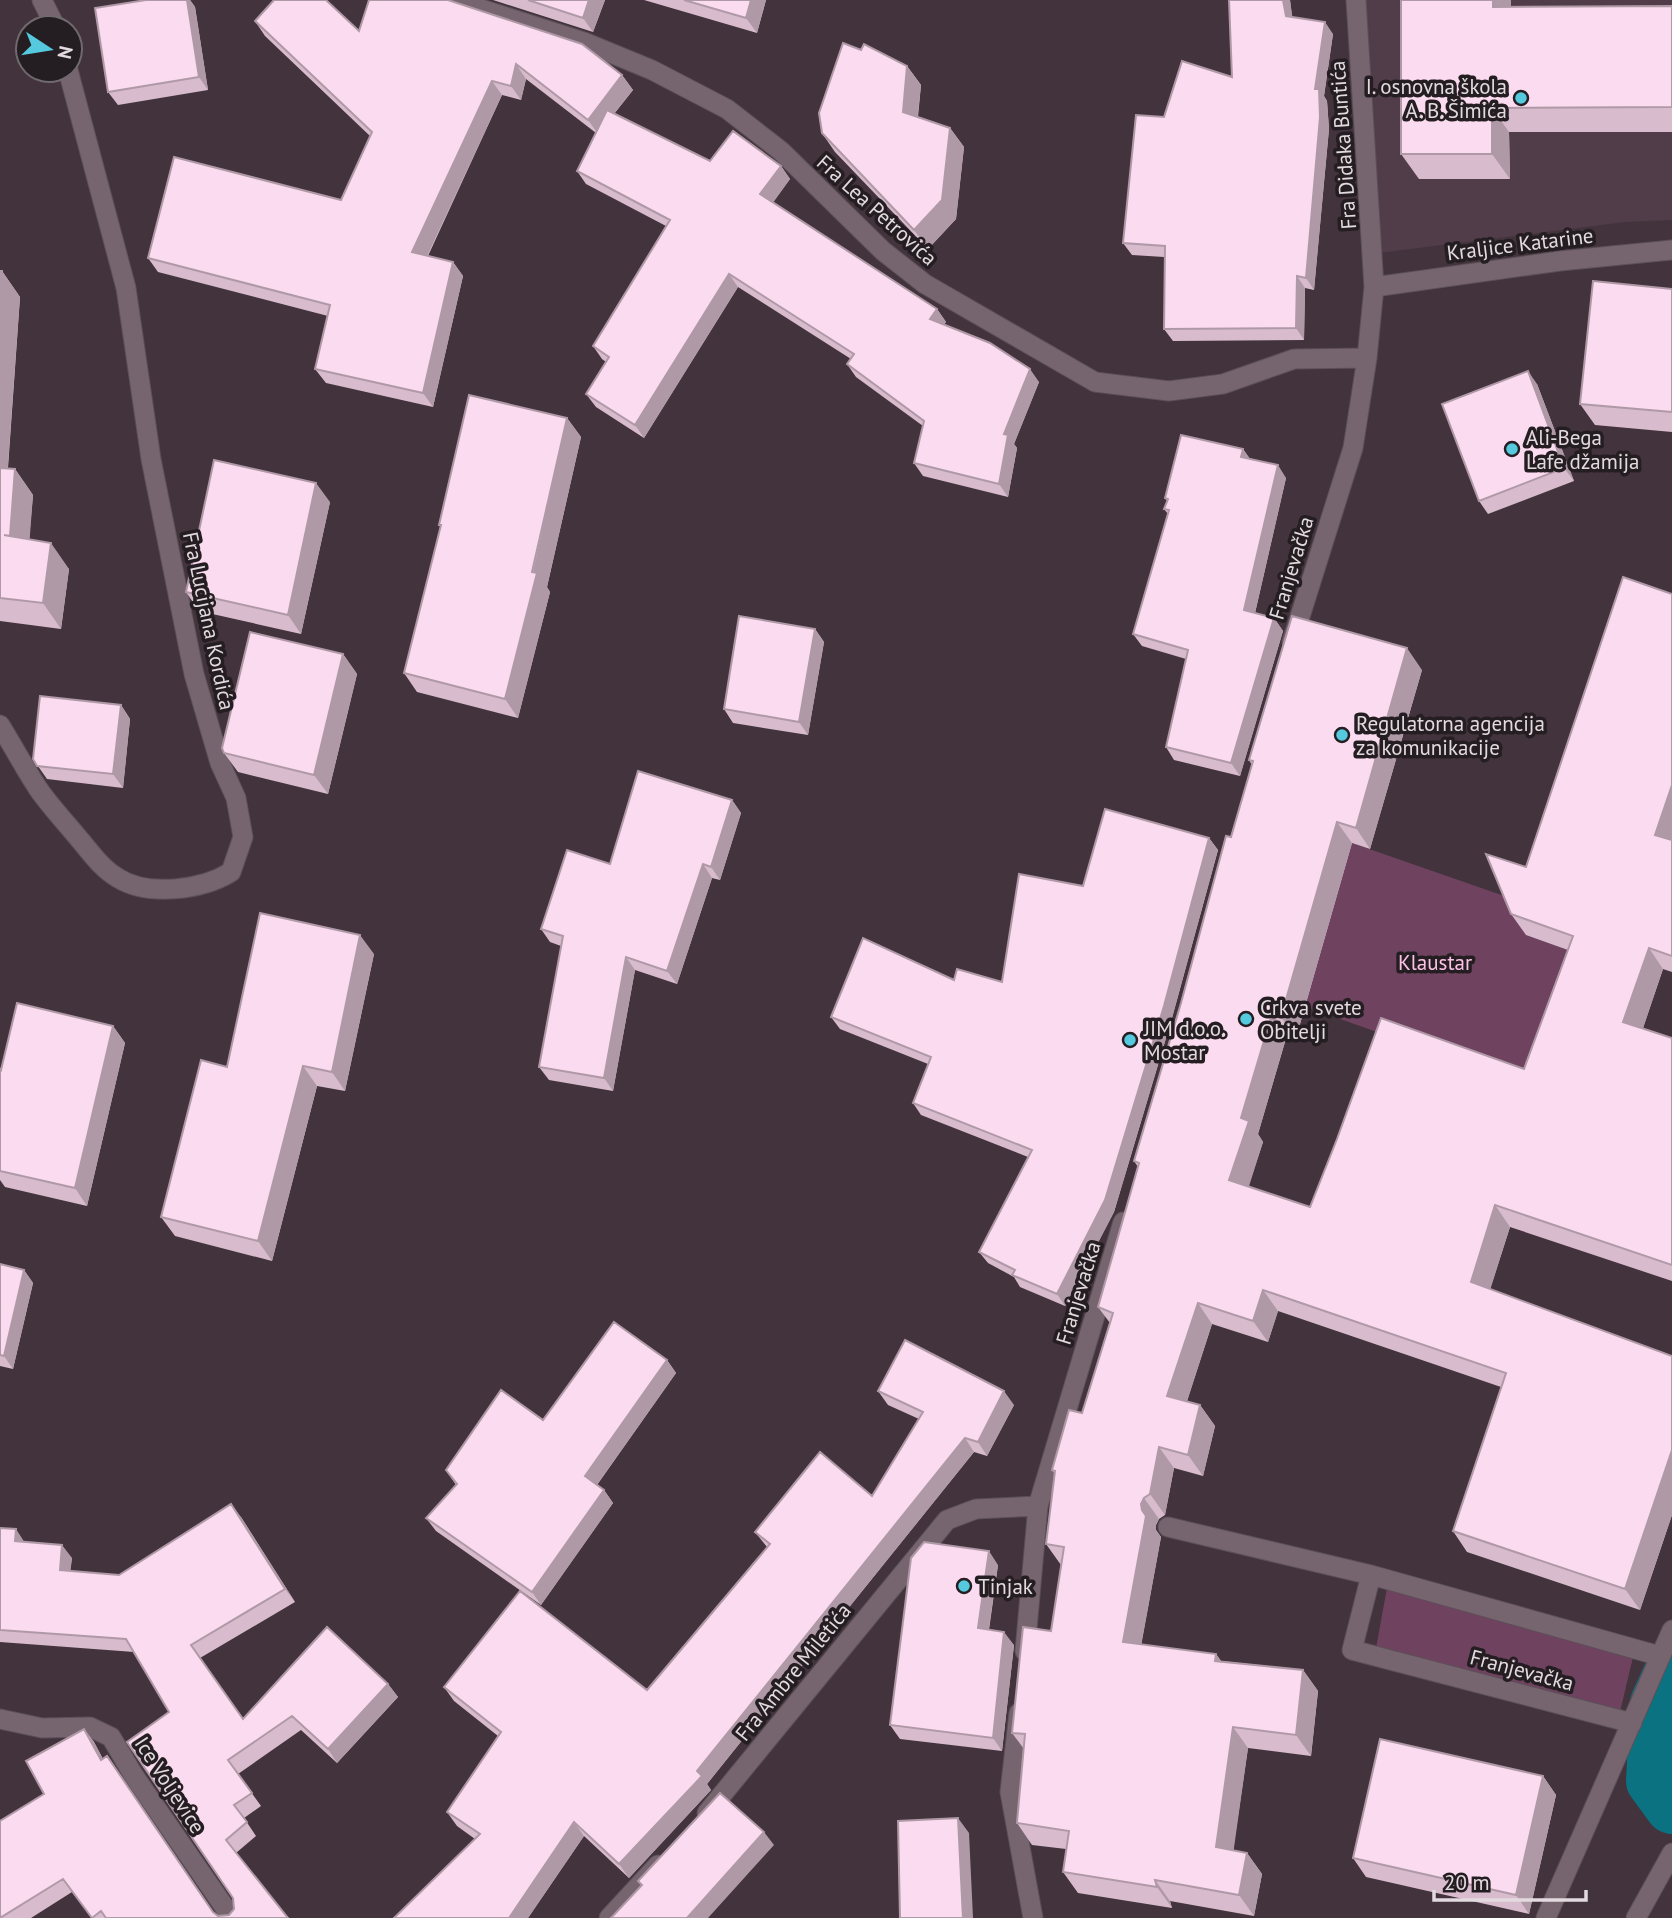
<svg xmlns="http://www.w3.org/2000/svg" width="1672" height="1918" font-family="'PT Sans',sans-serif">
  <style>
    .built { fill: #513d49 }
    .green { fill: #6f4360 }
    .lines { fill: none; stroke-linecap: round; stroke-linejoin: round }
    .canal { stroke: #0a7281; stroke-width: 54 }
    .minor-casing { stroke: #5c5058; stroke-width: 21 }
    .minor { stroke: #76656f; stroke-width: 19 }
    .wall { fill: #d8bcce }
    .shaded-wall { fill: #b099a7 }
    .building { fill: #fbdbef; stroke: #b099a7; stroke-width: 2 }
    .poi-dot { fill: #55cadf; stroke: #241d21; stroke-width: 2.5 }
    .labels { text-anchor: middle; dominant-baseline: central; stroke-width: 7; stroke-linejoin: round; paint-order: stroke }
    .poi-label { font-size: 21px; fill: #e3dadf; stroke: #241d21; text-anchor: start }
    .street-label { font-size: 21px; fill: #e3dadf; stroke: #241d21 }
    .park-label { font-size: 21px; fill: #fcc1e6; stroke: #241d21 }
  </style>
  <rect width="100%" height="100%" fill="#42333c"/>
  <path class="built" d="M1365,0H1672V220L1625,222L1379,253Z"/>
  <path class="green" d="M1352,843L1510,898L1569,950L1506,1178L1501,1076L1295,1003Z
    M1387,1588L1633,1657L1620,1712L1376,1648Z"/>
  <g class="lines">
    <path class="canal" d="M1672,1670L1657,1703L1653,1781L1672,1807"/>
    <g class="minor-casing">
      <path id="minor" d="M42,0L56,28
        M453,0L584,42L652,70L727,109L781,151L883,251L925,284L1095,382L1169,391L1223,384L1294,359L1367,358
        M1374,287L1560,261L1672,250
        M1292,642L1353,448L1367,358L1374,287L1356,0
        M0,725C13,746 25,769 39,790C51,807 66,823 80,840C91,853 102,869 118,878C148,897 202,890 231,872L243,837L236,798L220,763L194,674L151,459L126,288L68,70
        M1168,1527L1371,1575
        M1025,1651L1038,1506L1123,1222
        M1019,1713L1010,1792L1033,1918
        M0,1719L42,1728L90,1727L111,1737L134,1776L232,1918
        M1632,1723L1352,1650L1371,1575L1660,1656
        M707,1813L947,1520L976,1509L1038,1506
        M609,1918L658,1865
        M1546,1918L1672,1630
        M1636,1918L1672,1853"/>
    </g>
    <use href="#minor" class="minor"/>
  </g>
  <path class="wall" d="M146,0H190L195,7L208,90L118,105L108,92Z
    M493,0H605L593,32Z
    M644,0H766L757,33Z
    M1229,0H1290L1292,17L1333,34L1324,96L1327,101L1329,129L1314,290L1305,288L1304,340L1173,341L1164,329V257L1132,255L1123,243L1164,117L1232,77Z
    M1672,6V132H1509L1510,179H1419L1401,154L1511,7Z
    M255,21L359,31L622,75L633,90L614,114L710,161L781,166L790,179L773,202L937,309L946,322L944,324L1039,382L1014,444L1017,448L1008,497L923,476L914,463L923,426L856,377L847,364L851,359L738,287L644,438L596,407L586,394L606,362L602,359L593,346L666,226L586,184L577,171L596,133L526,79L521,100L502,95L428,256L453,262L463,276L433,407L326,383L315,369L328,316L158,272L148,258L341,200L370,136L265,36Z
    M861,50L907,66L921,85L918,117L950,128L964,147L956,219L928,249L835,152L822,133Z
    M0,271H2L20,297L8,468L15,469L33,495L29,539L69,569L61,629L0,621Z
    M1672,289V432L1595,425L1580,404Z
    M1537,384L1574,481L1488,514L1479,501Z
    M567,418L581,437L547,587L550,592L518,718L417,692L404,673L441,527L439,525Z
    M1243,449L1250,459L1286,478L1255,613L1274,618L1283,631L1240,776L1174,760L1166,747L1186,659L1142,646L1133,634L1168,514L1164,509L1167,501L1165,498Z
    M330,502L301,634L199,611L186,592Z
    M1672,594V972L1663,969L1643,1028L1672,1038V1281L1510,1227L1490,1289L1672,1356V1515L1640,1610L1467,1552L1453,1531L1501,1387L1278,1311L1268,1342L1212,1324L1187,1401L1200,1405L1215,1426L1203,1476L1174,1468L1165,1515L1159,1519L1156,1525V1530L1161,1537L1141,1645L1216,1654L1221,1661L1303,1670L1318,1691L1311,1756L1248,1748L1233,1850L1247,1853L1262,1874L1254,1916L1170,1901L1172,1908L1078,1893L1063,1872L1066,1849L1032,1845L1017,1823L1024,1749L1012,1733L1051,1631L1061,1565L1046,1544L1055,1474L1052,1470L1082,1413L1110,1323L1098,1307L1138,1167L1134,1161L1231,837L1252,765L1249,760L1422,670L1370,849L1352,843L1296,1038L1287,1035L1258,1134L1263,1142L1248,1187L1310,1207L1524,1069L1568,950L1526,935L1511,914L1526,867Z
    M815,629L824,642L808,735L733,723L724,709Z
    M343,654L357,674L328,794L238,772L224,753Z
    M121,705L130,719L123,788L47,779L33,759Z
    M732,800L741,813L720,880L712,878L677,984L635,970L613,1091L549,1080L539,1067L561,946L550,942L541,929L610,864Z
    M1209,838L1218,850L1172,1018L1114,1212L1065,1306L1020,1287L1014,1277L988,1263L979,1252L1028,1157L921,1115L913,1103L928,1064L840,1029L831,1017L954,980L1002,982L1083,886Z
    M374,954L345,1091L317,1086L272,1261L175,1236L161,1217L227,1067Z
    M113,1026L125,1043L87,1206L5,1187L0,1180V1069Z
    M0,1264L24,1270L33,1283L13,1369L0,1366Z
    M667,1360L676,1373L597,1485L604,1490L613,1503L541,1605L436,1531L426,1518L456,1485L446,1470L543,1420Z
    M878,1391L1014,1405L987,1456L974,1452L707,1784L711,1790L629,1878L584,1836L528,1918H394L475,1839L457,1826L447,1812L498,1736L454,1701L444,1687L647,1690L767,1547L755,1532L872,1496L919,1419L888,1405Z
    M241,1517L295,1602L200,1658L243,1719L388,1684L398,1697L337,1763L301,1730L238,1774L261,1806L244,1818L256,1836L236,1853L288,1918H92L72,1892L31,1918H0L44,1794L84,1729L94,1742L103,1759L213,1912L218,1916L229,1915L234,1909L233,1898L169,1712L134,1652L0,1642V1528L25,1542L72,1558L70,1571L119,1575Z
    M998,1565L989,1630L1014,1645L1002,1751L900,1739L890,1725Z
    M1543,1776L1556,1795L1529,1914L1366,1877L1353,1858Z"/>
  <path class="shaded-wall" d="M187,0H190L195,7L208,90L199,77Z
    M589,0H605L593,32L583,18Z
    M751,0H766L757,33L746,18Z
    M1283,0H1290L1294,28L1286,16Z
    M1493,0H1511V31L1493,7Z
    M1325,22L1333,34L1324,96L1327,101L1329,129L1314,290L1306,278L1315,89Z
    M516,64L526,79L521,100L511,86Z
    M907,66L921,85L916,131L903,112Z
    M622,75L633,90L598,134L588,120Z
    M492,81L502,95L422,267L412,252Z
    M1492,108L1509,132L1510,179L1492,154Z
    M950,128L964,147L956,219L928,249L914,230Z
    M781,166L790,179L770,207L760,194Z
    M453,262L463,276L433,407L423,393Z
    M2,271L20,297L6,492L0,483V305Z
    M729,274L738,287L644,438L635,425Z
    M1297,276L1305,288L1304,340L1296,328Z
    M937,309L946,322L939,332L930,319Z
    M1030,369L1039,382L1014,444L1017,448L1008,497L999,484L1004,434Z
    M1528,371L1537,384L1574,481L1564,468Z
    M567,418L581,437L547,587L550,592L518,718L505,699Z
    M1243,449L1252,462L1241,457Z
    M1278,465L1286,478L1253,622L1244,610Z
    M15,469L33,495L28,561L10,536Z
    M316,483L330,502L301,634L288,615Z
    M51,543L69,569L61,629L43,603Z
    M1274,618L1283,631L1240,776L1231,763Z
    M815,629L824,642L808,735L799,722Z
    M1407,648L1422,670L1370,849L1356,828Z
    M343,654L357,674L328,794L314,775Z
    M121,705L130,719L123,788L113,774Z
    M1672,785V850L1655,835Z
    M732,800L741,813L720,880L711,867Z
    M1337,822L1352,843L1296,1038L1281,1017Z
    M1209,838L1218,850L1172,1018L1114,1212L1065,1306L1057,1294Z
    M703,864L712,878L677,984L667,971Z
    M360,935L374,954L345,1091L332,1072Z
    M1649,948L1663,969L1638,1043L1623,1022Z
    M626,957L635,970L613,1091L604,1078Z
    M1272,1014L1287,1035L1258,1134L1263,1142L1244,1202L1229,1180L1241,1118Z
    M113,1026L125,1043L87,1206L75,1188Z
    M303,1066L317,1086L272,1261L258,1241Z
    M1495,1205L1510,1227L1486,1303L1471,1282Z
    M24,1270L33,1283L13,1369L4,1356Z
    M1263,1290L1278,1311L1268,1342L1253,1321Z
    M1198,1303L1212,1324L1182,1417L1167,1396Z
    M667,1360L676,1373L594,1489L585,1476Z
    M1004,1391L1014,1405L987,1456L978,1442Z
    M1200,1405L1215,1426L1203,1476L1188,1455Z
    M965,1438L974,1452L707,1784L711,1790L629,1878L619,1864L697,1771Z
    M1159,1447L1174,1468L1165,1515L1150,1494Z
    M1672,1450V1515L1640,1610L1625,1589Z
    M604,1490L613,1503L541,1605L532,1592Z
    M1144,1498L1159,1519L1156,1525V1530L1161,1537L1138,1663L1123,1642L1142,1510L1141,1504Z
    M231,1504L241,1517L295,1602L285,1589Z
    M16,1529L25,1543L15,1541Z
    M62,1545L72,1558L69,1583L60,1570Z
    M989,1551L998,1565L987,1641L978,1628Z
    M1004,1632L1014,1645L1002,1751L993,1738Z
    M1216,1654L1231,1675L1215,1661Z
    M1303,1670L1318,1691L1311,1756L1296,1735Z
    M388,1684L398,1697L337,1763L328,1749Z
    M1233,1727L1248,1748L1231,1869L1216,1847Z
    M84,1729L94,1742L110,1773L101,1760Z
    M1543,1776L1556,1795L1529,1914L1516,1895Z
    M958,1818L969,1833L973,1918H963Z
    M574,1822L584,1836L528,1918H509Z
    M764,1832L774,1845L708,1918H687Z
    M1247,1853L1262,1874L1254,1916L1239,1895Z
    M1155,1880L1170,1901L1172,1908L1157,1887Z"/>
  <path class="building" d="M146,0H187L199,77L108,92L95,8Z
    M274,0H326L359,31L369,0H448L582,44L622,75L588,120L516,64L511,86L492,81L412,252L453,262L423,393L315,369L330,305L148,258L174,157L341,200L372,132L255,21Z
    M528,0H589L583,18Z
    M684,0H751L746,18Z
    M1229,0H1283L1286,16L1325,22L1315,89H1319L1320,117L1306,278L1297,276L1296,328L1164,329L1165,246L1123,243L1136,115L1164,117L1182,61L1232,77Z
    M1401,0H1493V7L1672,6V107L1492,108V154H1401Z
    M843,43L861,50L864,44L907,66L903,112L950,128L942,200L914,230L822,133L819,113Z
    M607,110L710,161L733,131L781,166L760,194L937,309L930,319L990,343L1030,369L1004,434L1008,435L999,484L914,463L924,421L847,364L854,354L729,274L635,425L586,394L609,357L593,346L670,220L577,171Z
    M0,271H2L0,305Z
    M1593,281L1672,289V412L1580,404Z
    M1528,371L1564,468L1479,501L1442,404Z
    M469,395L567,418L532,572L537,573L505,699L404,673L441,525H439Z
    M1181,435L1243,449L1241,457L1278,465L1244,610L1274,618L1231,763L1166,747L1188,650L1133,634L1169,510L1164,509L1168,499L1165,498Z
    M214,460L316,483L288,615L186,592Z
    M0,468L15,469L10,536L4,535L51,543L43,603L0,598Z
    M1623,577L1672,594V785L1655,835L1672,840V956L1649,948L1623,1022L1672,1038V1265L1495,1205L1471,1282L1672,1356V1450L1625,1589L1453,1531L1506,1373L1263,1290L1253,1321L1198,1303L1167,1396L1200,1405L1188,1455L1159,1447L1150,1494L1144,1498L1141,1504L1142,1510L1146,1516L1123,1642L1216,1654L1215,1661L1303,1670L1296,1735L1233,1727L1216,1847L1247,1853L1239,1895L1155,1880L1157,1887L1063,1872L1069,1831L1017,1823V1822L1025,1734L1012,1733L1023,1627L1051,1631L1064,1547L1046,1544L1055,1471L1052,1470L1069,1410L1082,1413L1113,1313L1098,1307L1139,1163L1134,1161L1181,1003L1226,836L1231,837L1253,761L1249,760L1292,616L1407,648L1356,828L1337,822L1281,1017L1272,1014L1241,1118L1249,1121L1229,1180L1310,1207L1337,1139L1381,1018L1524,1069L1573,936L1511,914L1486,854L1526,867Z
    M739,616L815,629L799,722L724,709Z
    M250,632L343,654L314,775L224,753L222,748Z
    M40,696L121,705L113,774L37,766L33,759Z
    M638,771L732,800L711,867L703,864L667,971L626,957L604,1078L539,1067L563,936L541,929L567,850L610,864Z
    M1105,809L1209,838L1164,1006L1105,1200L1057,1294L1012,1275L1015,1270L979,1252L1032,1150L913,1103L931,1057L831,1017L863,938L954,980L957,969L1002,982L1019,874L1083,886Z
    M260,913L360,935L332,1072L303,1066L258,1241L161,1217L201,1060L227,1067Z
    M17,1003L113,1026L75,1188L0,1171V1069L1,1070Z
    M0,1264L24,1270L4,1356L0,1355Z
    M614,1322L667,1360L585,1476L604,1490L532,1592L426,1518L457,1484L446,1470L501,1390L543,1420Z
    M905,1340L1004,1391L978,1442L965,1438L697,1771L702,1776L619,1864L574,1822L509,1918H394L480,1834L447,1812L501,1732L444,1687L520,1591L647,1690L770,1544L755,1532L820,1452L872,1496L923,1412L878,1391Z
    M231,1504L285,1589L191,1645L243,1719L327,1627L388,1684L328,1749L292,1716L228,1760L252,1793L234,1805L247,1822L226,1840L288,1918H106L101,1911L92,1918L63,1879L0,1918V1821L44,1794L26,1761L84,1729L101,1760L107,1756L213,1912L218,1916L229,1915L234,1909L233,1898L127,1742L169,1712L126,1639L0,1630V1528L16,1529L15,1541L62,1545L60,1570L119,1575Z
    M924,1542L989,1551L978,1628L1004,1632L993,1738L890,1725L911,1558Z
    M1380,1739L1543,1776L1516,1895L1353,1858Z
    M720,1793L764,1832L687,1918H611L642,1885L638,1881Z
    M958,1818L963,1918H900L898,1821Z"/>
  <g class="poi-dot">
    <circle cx="1521" cy="98" r="7"/>
    <circle cx="1512" cy="449" r="7"/>
    <circle cx="1342" cy="735" r="7"/>
    <circle cx="1246" cy="1019" r="7"/>
    <circle cx="1130" cy="1040" r="7"/>
    <circle cx="964" cy="1586" r="7"/>
  </g>
  <g class="labels">
    <g class="poi-label">
      <text x="1507" y="86" text-anchor="end">I. osnovna škola<tspan x="1507" dy="24">A. B. Šimića</tspan></text>
      <text x="1526" y="437">Ali-Bega<tspan x="1526" dy="24">Lafe džamija</tspan></text>
      <text x="1356" y="723">Regulatorna agencija<tspan x="1356" dy="24">za komunikacije</tspan></text>
      <text x="1260" y="1007">Crkva svete<tspan x="1260" dy="24">Obitelji</tspan></text>
      <text x="1144" y="1028">JIM d.o.o.<tspan x="1144" dy="24">Mostar</tspan></text>
      <text x="978" y="1586">Tinjak</text>
    </g>
    <g class="street-label">
      <text transform="translate(1343 145) rotate(-94)">Fra Didaka Buntića</text>
      <text transform="translate(877 210) rotate(42)">Fra Lea Petrovića</text>
      <text transform="translate(1520 244) rotate(-7)">Kraljice Katarine</text>
      <text transform="translate(1291 568) rotate(-73)">Franjevačka</text>
      <text transform="translate(209 621) rotate(78)">Fra Lucijana Kordića</text>
      <text transform="translate(1078 1293) rotate(-73)">Franjevačka</text>
      <text transform="translate(1522 1670) rotate(15)">Franjevačka</text>
      <text transform="translate(793 1672) rotate(-51)">Fra Ambre Miletića</text>
      <text transform="translate(170 1785) rotate(57)">Ice Voljevice</text>
    </g>
    <g class="park-label">
      <text x="1435" y="962">Klaustar</text>
    </g>
  </g>
  <g transform="translate(49 49) rotate(102)"><circle r="33" fill="#241d21" stroke="#70696d" stroke-width="2"/>
  <path d="M0-5L12 26L0 18L-12 26Z" fill="#55cadf"/>
  <text y="-10" font-size="19" font-weight="bold" text-anchor="middle" fill="#e3dadf">N</text>
  </g>
  <path d="M1434 1890v10h152v-10" fill="none" stroke="#e3dadf" stroke-width="3.5"/>
  <text x="1444" y="1890" font-size="21" fill="#e3dadf" stroke="#241d21" stroke-width="5" paint-order="stroke">20 m</text>
</svg>
